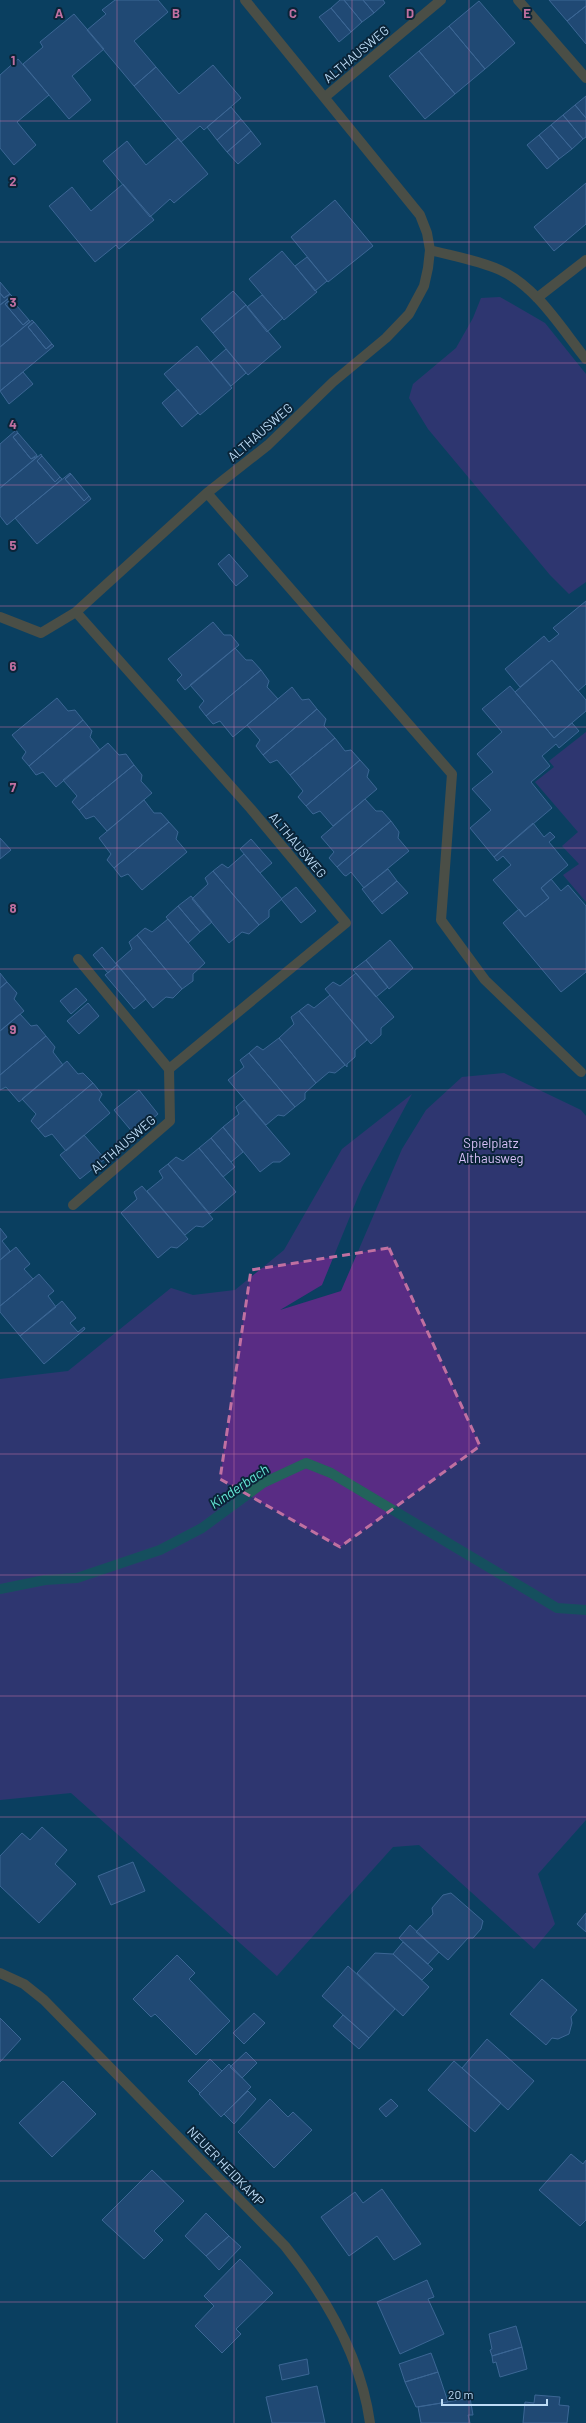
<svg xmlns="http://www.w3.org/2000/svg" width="586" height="2423" font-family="Barlow,sans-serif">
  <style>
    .green { fill: #592c84 }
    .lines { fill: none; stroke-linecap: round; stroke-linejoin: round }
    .stream { stroke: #23635b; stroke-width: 10 }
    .building { fill: #3a558d; stroke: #7795d3 }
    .minor { stroke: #976026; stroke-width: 10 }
    .marked { fill: none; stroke: #c070a1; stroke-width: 3; stroke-dasharray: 8 5; stroke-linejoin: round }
    .grid { fill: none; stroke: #c070a1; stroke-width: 1; stroke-opacity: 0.55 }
    .labels { text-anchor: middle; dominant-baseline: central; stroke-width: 4; stroke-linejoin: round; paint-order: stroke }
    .street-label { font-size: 13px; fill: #bddcf6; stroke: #0a2438 }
    .park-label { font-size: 13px; fill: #d9c2f9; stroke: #0a2438 }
    .water-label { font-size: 14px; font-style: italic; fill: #65e7d6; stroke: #0a2438 }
    .grid-label { font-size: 13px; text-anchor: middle; font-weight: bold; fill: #c070a1; stroke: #0a2438; stroke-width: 4; stroke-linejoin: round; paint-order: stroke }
  </style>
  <rect width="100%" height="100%" fill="#0b3f61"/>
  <path class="green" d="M500,297L545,323L586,374V582L569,594L550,575L428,429L409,398L413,384L456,348L473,318L481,298Z
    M586,732V902L563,875L579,864L562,846L578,832L535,782L554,767L549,761Z
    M504,1073L581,1110L586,1116V1820L538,1874L555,1924L534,1949L419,1845L393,1847L277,1976L71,1793L0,1800V1379L68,1371L171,1288L193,1295L235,1290L284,1250L342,1149L412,1094L362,1187L322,1285L280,1310L341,1291L402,1149L426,1110L462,1077Z"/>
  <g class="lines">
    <path class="stream" d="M0,1589L45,1580L77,1578L160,1550L202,1528L263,1483L306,1463L331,1473L557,1608L586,1610"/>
  </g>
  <path class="building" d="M115,0H158L168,12L134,41L156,67L134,86L87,30L106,14L102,10Z
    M340,0H344L362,22L351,32L331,8Z
    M344,0H363L374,13L362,22Z
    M363,0H383L385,3L374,13Z
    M549,0H586V6L567,21Z
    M479,1L515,43L485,69L449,26Z
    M586,6V44L567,21Z
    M331,8L351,32L339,42L319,17Z
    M74,14L104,49L72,76L91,100L69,119L23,64L43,47L40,42Z
    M449,26L485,69L455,94L419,51Z
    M419,51L455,94L425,119L389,76Z
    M18,59L49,95L17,122L36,145L14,165L0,148V75Z
    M213,65L241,98L204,130L200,126L181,142L134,86L156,67L179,94Z
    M586,96V118L575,105Z
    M575,105L586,118V137L583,139L563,115Z
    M231,107L241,119L217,140L207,127Z
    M563,115L583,139L572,149L551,125Z
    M241,119L251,131L227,152L217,140Z
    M551,125L572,149L559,159L539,135Z
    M251,131L261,144L238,164L227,152Z
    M539,135L559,159L547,169L527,145Z
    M178,138L208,174L174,203L170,199L150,217L103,161L127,141L146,165Z
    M586,183V224L554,251L534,227Z
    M123,184L154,220L119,249L116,245L95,262L49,206L72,187L91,211Z
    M335,200L373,246L328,282L291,237Z
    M282,251L317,292L284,320L249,279Z
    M307,257L327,281L315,291L295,266Z
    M0,282L10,294L4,298L0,293Z
    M233,291L246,305L213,333L201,319Z
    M0,293L4,298L10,294L12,296L0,305Z
    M262,295L283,318L267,332L247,307Z
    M10,297L11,299L5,304L23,325L29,320L30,322L0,347V305Z
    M11,299L29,320L23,325L5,304Z
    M246,305L281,347L248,375L213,333Z
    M32,320L34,322L28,327L46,349L52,344L54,346L0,391V347Z
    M34,322L52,344L46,349L28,327Z
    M197,346L232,388L200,415L164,374Z
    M226,349L246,373L231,386L211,362Z
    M23,372L33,384L9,404L0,391Z
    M178,389L198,413L182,427L162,403Z
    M16,430L18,433L13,437L31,459L38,456L0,488V444Z
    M18,433L37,455L31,459L13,437Z
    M41,454L42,456L37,461L55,482L60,477L62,479L7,525L0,516V488Z
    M42,456L60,477L55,482L37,461Z
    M70,473L71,474L65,479L84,501L89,496L91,499L37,544L15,518Z
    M71,474L89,496L84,501L65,479Z
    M229,554L248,576L236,586L218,564Z
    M586,601V684L578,691L552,660L520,687L505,669L544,636L549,642L559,634L553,628Z
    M213,622L224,635H231L239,645L185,690L177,680L182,675L168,659Z
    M235,648L246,660H252L261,670L206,716L199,707L204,701L190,685Z
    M552,660L586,700V711L554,738L515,692Z
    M261,670L269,681L267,687L278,699L233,737L220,721L213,724L206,716Z
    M510,686L554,738L572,723L579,731L559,748L556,744L542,756L550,766L531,782L552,808L494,857L470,828L491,810L472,789L493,772L477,754L502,732L482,709Z
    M292,687L302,700L309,699L317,709L263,755L256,746L260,740L247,725Z
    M57,698L68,711L75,710L83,720L29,766L22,758L26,752L12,735Z
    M317,709L326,719L324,726L335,738L290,775L277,760L270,763L263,755Z
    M83,720L92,731L90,737L100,750L56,787L43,772L36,775L29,766Z
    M335,738L345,751L351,750L360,760L306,806L298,797L303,791L290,775Z
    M108,743L119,755L126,754L134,765L79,810L72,802L77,796L63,780Z
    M360,760L369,770L367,777L377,789L333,826L320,811L313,814L306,806Z
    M134,765L142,775L141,781L152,793L107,831L94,816L86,819L79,810Z
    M365,799L376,811H382L391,821L337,867L329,858L334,852L321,837Z
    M144,800L154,813H161L169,822L114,868L107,860L111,854L99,838Z
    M391,821L399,832L398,838L409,851L364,888L351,872L346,876L344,875L337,867Z
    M169,822L178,832L176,839L187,852L142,890L128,874L121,877L114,868Z
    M533,823L544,837L550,832L555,837L549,842L568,865L541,888L549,898L525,917L493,880L511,865L503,856L497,861L494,857Z
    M0,838L11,850L0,859Z
    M251,839L272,863L260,873L240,849Z
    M244,854L282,899L269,910V917L259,925L213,871L222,864L228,868Z
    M388,869L397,881L372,902L362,889Z
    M213,871L259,925L249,934L242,932L229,943L192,899L208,884L205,878Z
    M551,879L561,891L568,885L586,906V972L561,992L503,923L519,909L525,917L549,898L541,888Z
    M397,881L408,893L382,914L372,902Z
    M296,887L316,911L301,923L281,899Z
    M191,896L212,922L200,932L178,906Z
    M178,906L200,932L188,943L166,917Z
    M168,919L205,963L193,974V981L182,989L137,935L145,928L152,932Z
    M137,935L182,989L173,998L166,997L153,1008L116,963L132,949L129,942Z
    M390,940L413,968L389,989L366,960Z
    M102,947L117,965L108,973L93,955Z
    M366,960L388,987L376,997L353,970Z
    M117,965L146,999L134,1009L105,975Z
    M0,973L7,982L0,988Z
    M356,973L394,1017L381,1028V1035L371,1044L325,989L333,982L340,986Z
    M7,982L17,993L14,999L24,1011L0,1031V988Z
    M76,988L87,1000L71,1014L60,1001Z
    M330,995L367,1040L355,1050V1057L347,1064V1067L299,1011L308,1004L314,1008Z
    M88,1003L99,1016L79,1034L67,1021Z
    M299,1011L345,1065L335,1073L329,1072L316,1083L279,1038L294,1024L291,1017Z
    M20,1014L31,1026L37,1025L46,1036L0,1075V1031Z
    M46,1036L55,1047L53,1052L63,1065L19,1102L6,1087L0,1090V1075Z
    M279,1038L316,1083L305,1093V1099L295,1107L249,1053L257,1046L263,1050Z
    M249,1053L295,1107L284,1116L278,1115L266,1125L228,1080L244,1067L240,1060Z
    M67,1061L78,1074L83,1073L93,1083L38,1129L31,1121L36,1114L22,1099Z
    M93,1083L102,1094L99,1100L110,1113L66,1151L52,1134L45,1137L38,1129Z
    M139,1090L158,1114L134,1134L114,1110Z
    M244,1100L290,1154L280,1162H273L260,1172L223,1127L239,1114L236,1107Z
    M223,1127L243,1152L231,1162L211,1138Z
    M84,1135L105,1159L80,1179L60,1155Z
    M211,1138L235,1167L223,1177L199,1148Z
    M199,1148L236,1192L210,1214L168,1164L176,1157L183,1161Z
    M168,1164L213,1219L203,1227L196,1226L185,1235L147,1191L163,1178L159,1171Z
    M142,1186L188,1239L177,1248L171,1247L158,1258L121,1213L137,1199L134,1192Z
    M0,1228L7,1237L2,1241L10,1251L0,1260Z
    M16,1247L30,1264L24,1269L33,1279L0,1306V1260Z
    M39,1274L54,1291L48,1296L56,1307L20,1336L0,1312V1306Z
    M62,1301L76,1318L70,1323L78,1332L84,1327L85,1329L44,1364L20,1336Z
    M42,1827L67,1850L55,1864L76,1884L39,1923L0,1886V1856L22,1833L30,1840Z
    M133,1862L145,1891L111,1905L98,1876Z
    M451,1893L483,1921L481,1929L473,1938H468L448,1960L416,1932L433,1914L432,1908L443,1895Z
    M586,1913V1932L577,1924Z
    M410,1925L439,1952L428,1964L399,1938Z
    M403,1942L433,1969L422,1980L393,1954Z
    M375,1953L393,1954L429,1987L403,2016L357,1973Z
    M177,1955L195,1973L189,1979L230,2021L196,2055L155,2014L151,2017L133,1999Z
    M348,1966L395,2009L369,2038L322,1996Z
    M542,1979L577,2010L571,2017L572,2023L569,2034L558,2039L552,2038L546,2045L510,2014Z
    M254,2013L265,2023L244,2044L233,2033Z
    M343,2015L369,2038L359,2049L333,2026Z
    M0,2018L21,2039L0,2062Z
    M487,2039L534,2081L508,2110L462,2068Z
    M246,2052L257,2063L242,2078L230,2067Z
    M210,2059L222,2071L200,2093L188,2081Z
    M454,2061L501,2103L475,2132L428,2090Z
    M229,2064L251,2087L221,2117L199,2094Z
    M63,2081L96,2114L52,2157L19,2123Z
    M248,2091L256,2099L234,2124L224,2114Z
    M270,2099L288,2117L293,2112L312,2130L274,2168L238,2132Z
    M391,2099L398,2106L386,2117L379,2109Z
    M571,2154L583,2164L586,2160V2220L580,2226L539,2190Z
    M152,2170L184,2201L154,2231L163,2240L144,2259L102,2220Z
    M382,2189L421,2244L394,2260L377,2236L349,2256L321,2217L355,2192L363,2203Z
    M206,2213L229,2236L206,2256L185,2236Z
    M229,2236L241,2247L219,2270L206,2256Z
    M240,2259L273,2293L236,2329L241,2334L222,2353L195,2326L214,2306L204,2296Z
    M427,2280L434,2297L428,2299L444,2334L400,2354L377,2302Z
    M516,2326L522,2347L492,2356L490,2350L492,2349L489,2334Z
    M522,2347L527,2369L500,2377L496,2362L493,2363L492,2356Z
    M431,2353L438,2372L405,2382L399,2364Z
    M307,2359L309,2374L282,2380L279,2365Z
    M438,2372L448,2402L416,2407L405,2382Z
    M317,2386L325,2423H272L266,2397Z
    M535,2395L560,2397L559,2405L569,2406L567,2423H523L525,2402L534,2403Z
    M470,2398L473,2415H468L470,2423H421L418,2407Z"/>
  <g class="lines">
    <path class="minor" d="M518,0L586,78
      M325,97L441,0
      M430,250C453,256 478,260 500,270C537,287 561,328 586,359
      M537,298L586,260
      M207,493L452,774L441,920L485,980L581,1072
      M76,612L251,809L346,923L169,1069L78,959
      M0,617L41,633L76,612L207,493L268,445L333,382L386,338L409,314L424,286L428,268L430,250L427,233L420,215L245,0
      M73,1205L170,1121L169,1069
      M0,1973L24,1984L44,2000L285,2246C326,2297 361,2357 370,2423"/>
  </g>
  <path d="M0 0H586V2423H0ZM389,1248L480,1446L340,1547L220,1479L251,1270Z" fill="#0b3f61" fill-opacity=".55" fill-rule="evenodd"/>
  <path class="marked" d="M389,1248L480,1446L340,1547L220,1479L251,1270Z"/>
  <path class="grid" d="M117,0V2423M234,0V2423M352,0V2423M469,0V2423M0,121H586M0,242H586M0,363H586M0,485H586M0,606H586M0,727H586M0,848H586M0,969H586M0,1090H586M0,1212H586M0,1333H586M0,1454H586M0,1575H586M0,1696H586M0,1817H586M0,1938H586M0,2060H586M0,2181H586M0,2302H586"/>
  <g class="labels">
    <g class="street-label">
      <text transform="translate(356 54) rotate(-40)">ALTHAUSWEG</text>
      <text transform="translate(260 432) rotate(-41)">ALTHAUSWEG</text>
      <text transform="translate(298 845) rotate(50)">ALTHAUSWEG</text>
      <text transform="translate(123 1144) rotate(-41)">ALTHAUSWEG</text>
      <text transform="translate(226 2166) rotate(46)">NEUER HEIDKAMP</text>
    </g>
    <g class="park-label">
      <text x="491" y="1143">Spielplatz<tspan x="491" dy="15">Althausweg</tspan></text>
    </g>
    <g class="water-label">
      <text transform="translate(239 1486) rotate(-34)">Kinderbach</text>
    </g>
  </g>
  <g class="grid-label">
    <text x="59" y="18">A</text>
    <text x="176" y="18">B</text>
    <text x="293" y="18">C</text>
    <text x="410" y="18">D</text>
    <text x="527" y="18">E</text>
    <text x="13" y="65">1</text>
    <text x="13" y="186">2</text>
    <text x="13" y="307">3</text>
    <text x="13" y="429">4</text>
    <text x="13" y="550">5</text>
    <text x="13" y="671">6</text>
    <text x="13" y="792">7</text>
    <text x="13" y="913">8</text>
    <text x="13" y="1034">9</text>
  </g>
  <path d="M442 2399v6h105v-6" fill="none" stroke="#bddcf6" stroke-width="2"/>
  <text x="448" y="2399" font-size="12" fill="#bddcf6" stroke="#0a2438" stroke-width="3" paint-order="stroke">20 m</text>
</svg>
